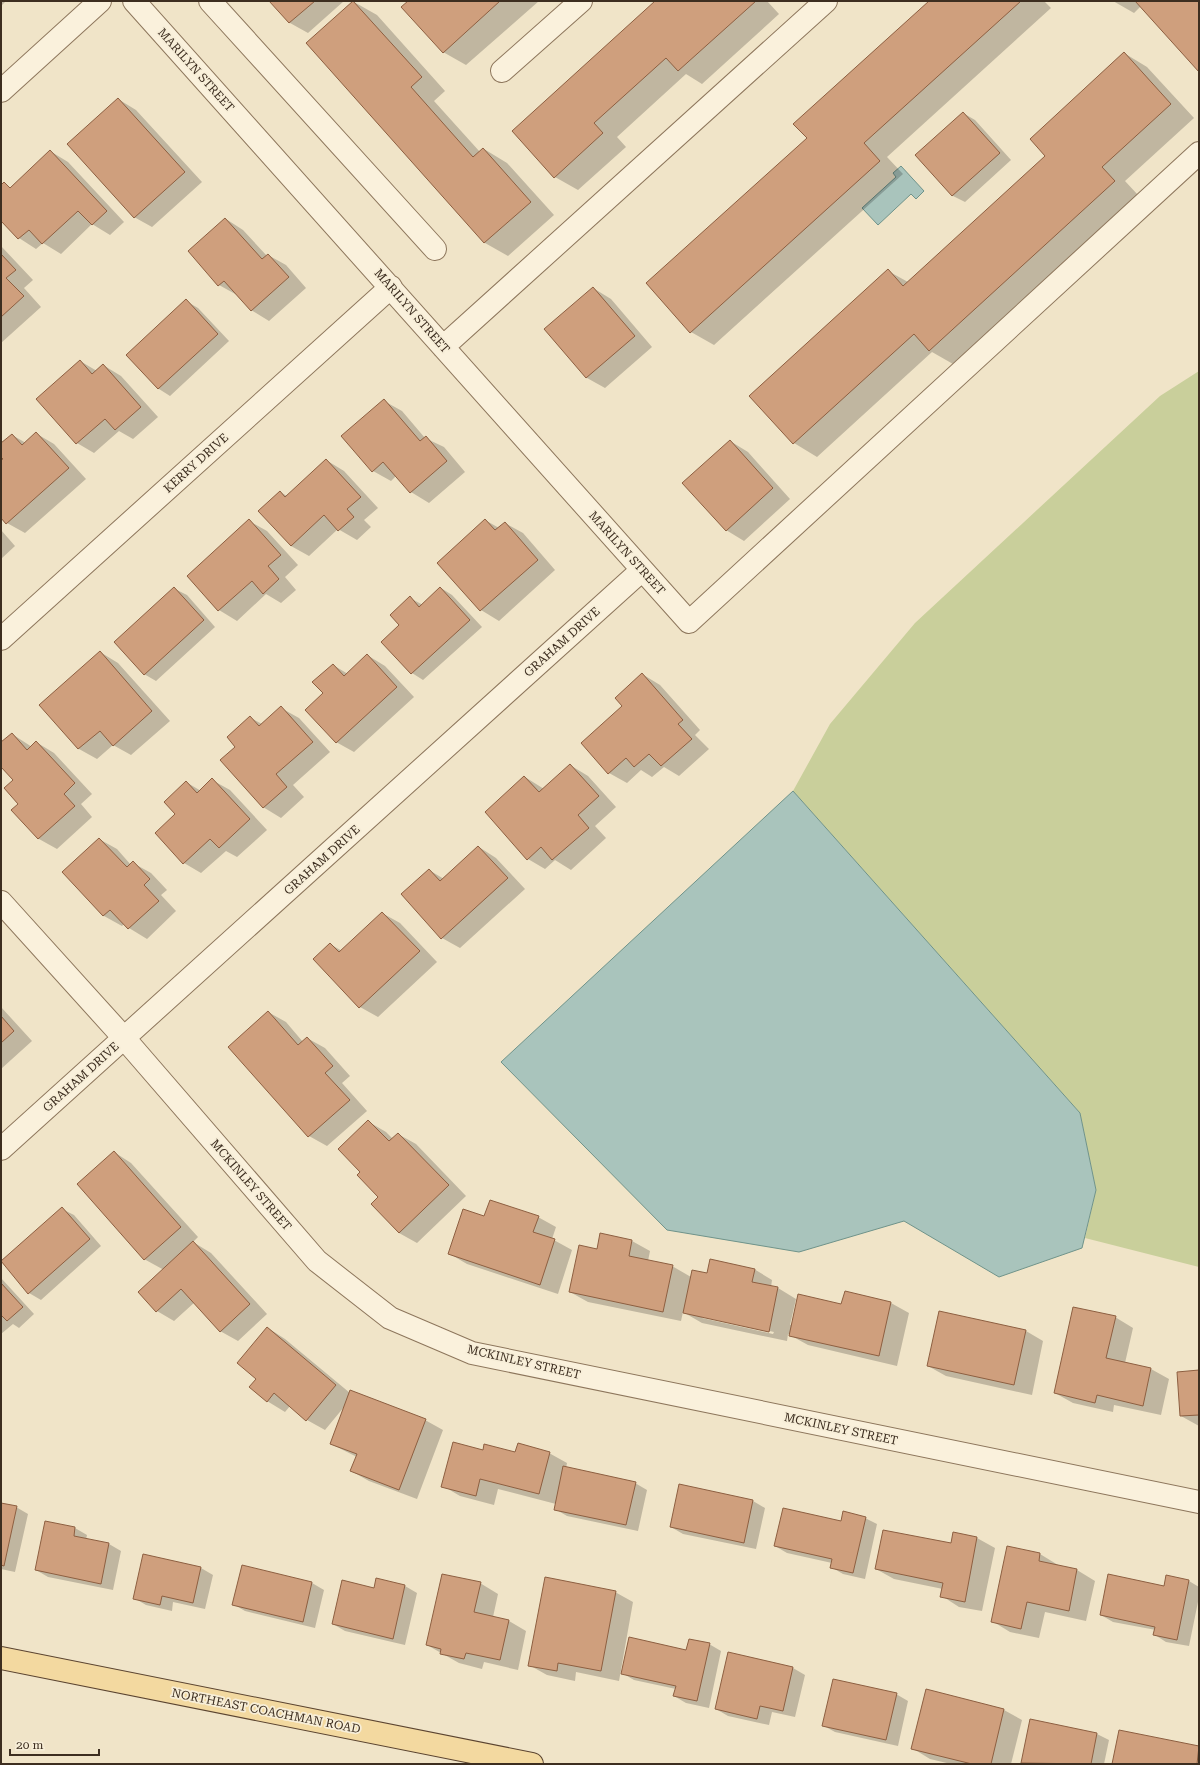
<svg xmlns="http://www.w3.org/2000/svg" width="1200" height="1765" font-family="'Roboto Serif',serif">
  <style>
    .green { fill: #c9cf9b }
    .water { fill: #a9c4bc; stroke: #6f938a }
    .shadow { fill: #0003; fill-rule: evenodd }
    .building { fill: #cf9f7d; stroke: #8d5f41 }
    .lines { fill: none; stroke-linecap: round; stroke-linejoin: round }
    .minor-casing { stroke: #8d765c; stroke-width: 24 }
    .major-casing { stroke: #5b4430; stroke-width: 24 }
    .minor { stroke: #faf1dc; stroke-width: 22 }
    .major { stroke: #f3d9a0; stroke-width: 22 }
    .labels { text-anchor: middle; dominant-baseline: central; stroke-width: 3.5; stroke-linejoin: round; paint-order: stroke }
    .street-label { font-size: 12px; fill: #3d2e20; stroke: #f7eed8 }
  </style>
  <rect width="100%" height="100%" fill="#f0e4c8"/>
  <path class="green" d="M1199,371V1267L1085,1238L1096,1190L1080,1113L793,791L830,724L915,623L1160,396Z"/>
  <path class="water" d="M901,166L924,191L916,199L911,194L878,225L862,208L896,177L893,173Z
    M793,791L1080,1113L1096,1190L1082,1248L999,1277L904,1221L799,1252L667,1230L501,1062Z"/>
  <path class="shadow" d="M1,1H6L1,6Z
    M271,1H344L308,33L290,23Z
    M409,1H539L466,65L443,52Z
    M657,1H767L779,14L702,84L686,74L617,137L626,147L578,190L555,177Z
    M930,1H1044L1051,8L887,157L903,174L714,345L691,332L808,138Z
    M1113,1H1199V70L1141,6L1134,13Z
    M354,2L377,15L445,91L434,101L480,152L484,149L507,163L554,215L508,256L485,243L307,43Z
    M1124,53L1147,67L1194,118L1125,181L1138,195L953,364L932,352L817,457L794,443L888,271L908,282L1047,156Z
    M118,99L136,110L202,182L152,227L134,217Z
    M963,113L975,120L1011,160L965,202L953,196L917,156Z
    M50,151L68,162L124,222L110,235L92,224L61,254L43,243L36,249L19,238L1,219V186L4,184L11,188Z
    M226,219L243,230L267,256L268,255L286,265L306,288L269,321L251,310L237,295L219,285Z
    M1,246L33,280L24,288L41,307L1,343Z
    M593,288L611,299L652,347L605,388L587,378L545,329Z
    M186,301L198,308L229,341L170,396L159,389L127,355Z
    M80,361L97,371L103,365L121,376L158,417L133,439L119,431L94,453L77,443Z
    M384,401L402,411L425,438L444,447L465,472L429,503L411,492L396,476L391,481L373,471Z
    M37,434L54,444L86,479L25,533L7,523L1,516V462L4,459L1,456V444L12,435L26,443Z
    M730,441L748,452L790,499L744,541L726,530Z
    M326,460L344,471L378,508L364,520L371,527L357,540L338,529L309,556L291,546L280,492L287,496Z
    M485,520L499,528L505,523L523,533L555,570L499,621L481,610L438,563Z
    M249,521L267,531L298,565L285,577L296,590L281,603L266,594L237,621L219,610L188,576Z
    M1,530L15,546L1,559Z
    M441,588L452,595L482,627L423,680L412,673L401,625L410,598L423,605Z
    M175,589L187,595L215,627L156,681L144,674Z
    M100,652L118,663L170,721L131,755L113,745L97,759L79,749L40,705Z
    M367,655L385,666L414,697L354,752L336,742L324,693L333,665L348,674Z
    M642,674L660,685L700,730L695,735L709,749L679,776L664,767L652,777L641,770L627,783L609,773L624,706Z
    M281,708L299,718L330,752L293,785L304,797L281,818L263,807L237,747L251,718L262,724Z
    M12,734L32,747L36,742L54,753L92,794L81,804L92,817L57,849L39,839L13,810L20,804L14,780L1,765V744Z
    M570,765L588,776L616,807L595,826L606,838L571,870L555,860L545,869L528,859L525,777L544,789Z
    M212,780L230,790L267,830L237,857L226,851L201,873L184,863L176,814L186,782L201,791Z
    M99,839L117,849L131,865L133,863L151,873L167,890L161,895L176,911L147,939L129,928L124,924L122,926L104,916L63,872Z
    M479,847L496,858L525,889L460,948L442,938L429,870L444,879Z
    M382,913L400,923L437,962L378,1017L360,1007L314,959L330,944L342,951Z
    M1,1007L32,1041L1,1069Z
    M268,1012L286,1022L303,1042L307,1038L325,1048L350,1076L342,1083L367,1111L327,1146L309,1136Z
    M369,1122L386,1132L393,1139L398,1134L416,1144L466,1196L417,1243L399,1233L372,1204L380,1197L361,1172Z
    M114,1152L131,1163L198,1237L193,1242L211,1253L267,1314L238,1341L220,1331L195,1302L174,1321L157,1311L164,1270L144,1259Z
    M62,1209L74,1215L101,1246L41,1300L29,1293L2,1262Z
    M485,1217H538L556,1227L552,1239L572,1250L558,1294L467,1264L450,1254Z
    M601,1234L632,1241L650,1251L648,1261L672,1266L691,1277L754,1269L772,1280L771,1287L778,1288L796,1299L790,1325L842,1306L845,1292L891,1303L909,1313L897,1366L808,1345L788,1334L787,1341L702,1323L683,1312L681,1321L588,1302L570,1292L598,1250ZM702,1316L774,1332L773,1334L702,1318Z
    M1,1278L34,1314L19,1328L13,1324L1,1334Z
    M1115,1317L1133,1328L1125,1363L1151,1369L1169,1379L1161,1415L1114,1405L1113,1412L1073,1403L1055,1393Z
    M268,1328L285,1339L350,1393L425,1420L443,1430L417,1499L369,1481L351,1471L357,1457L331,1444L344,1407L325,1430L307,1420L290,1406L285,1412L267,1401L257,1379Z
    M1026,1331L1043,1341L1032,1395L946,1376L928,1366Z
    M1199,1371V1426L1181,1416Z
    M483,1451L549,1453L567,1463L566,1468L635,1483L647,1490L638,1531L567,1516L555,1509L556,1504L498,1489L494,1505L460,1496L443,1486Z
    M680,1486L753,1501L765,1508L756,1549L683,1534L671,1527Z
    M1,1504L16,1507L28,1514L15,1572L1,1569Z
    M865,1518L877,1524L865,1579L843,1574L831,1567L832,1563L787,1553L775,1546L842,1522Z
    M46,1522L75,1528L87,1535L86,1540L109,1544L121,1551L113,1590L48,1577L36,1570Z
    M954,1533L977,1538L995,1548L982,1611L959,1607L942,1596L943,1589L894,1579L876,1569L952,1545Z
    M1008,1548L1040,1554L1058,1565V1566L1077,1570L1095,1581L1086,1621L1045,1612L1039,1638L1010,1632L992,1621Z
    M201,1568L213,1575L205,1609L173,1602L172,1611L146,1605L134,1598Z
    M1167,1576L1189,1581L1199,1587V1597L1189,1646L1166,1642L1155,1635L1156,1630L1113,1622L1101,1615L1164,1587Z
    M377,1579L405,1586L417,1593L405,1645L345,1631L333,1624L375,1589Z
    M312,1583L324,1590L315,1628L245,1611L233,1604Z
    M480,1583L498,1594L493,1617L509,1621L526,1631L518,1670L484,1662L482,1669L459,1663L427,1645Z
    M615,1592L633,1602L619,1681L576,1672L575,1681L547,1675L529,1665Z
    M709,1644L721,1651L709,1708L686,1703L674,1696L676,1689L634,1680L622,1673Z
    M728,1653L793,1668L805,1675L795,1717L772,1712L769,1725L728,1716L716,1709Z
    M896,1694L908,1701L898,1746L835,1732L824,1726Z
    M1004,1710L1022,1720L1011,1764H951L930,1759L912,1748Z
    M1120,1731L1199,1747V1764H1113Z
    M1097,1734L1109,1740L1104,1764L1022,1763Z"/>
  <path class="building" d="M269,1H315L289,23Z
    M353,1L422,77L411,87L473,157L483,148L531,202L484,243L306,43Z
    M408,1H500L443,53L401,7Z
    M655,1H756L678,71L666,58L594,123L603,133L554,178L512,131Z
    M929,1H1021L864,143L880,161L690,333L646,283L807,138L793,124Z
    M1135,1H1199V72Z
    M1124,52L1171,104L1102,167L1115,181L929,351L914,334L793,444L749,396L888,269L903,286L1045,156L1030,139Z
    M118,98L185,172L134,218L67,144Z
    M963,112L1000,153L952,196L915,155Z
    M50,150L107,211L92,225L78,211L42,244L29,230L18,239L1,221V185L4,182L10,188Z
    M225,218L262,259L268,254L289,277L251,311L224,281L218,286L188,251Z
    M1,254L16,270L6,278L24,296L1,317Z
    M593,287L635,336L586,378L544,329Z
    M186,299L218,334L158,389L126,355Z
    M80,360L92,374L103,364L141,407L115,430L105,419L76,444L36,399Z
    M384,399L420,441L426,436L447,461L410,493L383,462L372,472L341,436Z
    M36,432L69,468L6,524L1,518V460L3,459L1,457V443L12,434L22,445Z
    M730,440L773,488L726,531L682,483Z
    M326,459L361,497L347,509L354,517L338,531L324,515L291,546L258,511L280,491L285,497Z
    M249,519L281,555L268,566L279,579L263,594L252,581L218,611L187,576Z
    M485,519L495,530L505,522L538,560L480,611L437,563Z
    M174,587L204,620L144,675L114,642Z
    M440,587L470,620L411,674L381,642L399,625L390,615L410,596L419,607Z
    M100,651L152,711L113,746L100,731L78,749L39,705Z
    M367,654L397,687L336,743L305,710L323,693L312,682L333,664L344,676Z
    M642,673L683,720L678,724L692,739L661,766L649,754L634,767L626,758L608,774L581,743L622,706L615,698Z
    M281,706L313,742L276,774L287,787L263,808L220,760L235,747L227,737L250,716L259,726Z
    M12,733L27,750L36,741L75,783L64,794L75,806L38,839L11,810L18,804L4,788L13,780L1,767V742Z
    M570,764L599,796L578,815L589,828L552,860L541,847L527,860L485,812L524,776L539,792Z
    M212,778L250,819L219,848L210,839L183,864L155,833L175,814L164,802L186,781L197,793Z
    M99,838L127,867L133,861L150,879L144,885L159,901L128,929L110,910L103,916L62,872Z
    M478,846L508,878L441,939L401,894L429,869L440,881Z
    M382,912L420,951L359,1008L313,959L330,943L339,952Z
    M268,1011L298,1045L307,1037L333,1066L325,1073L350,1100L308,1137L228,1047Z
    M1,1016L14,1031L1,1043Z
    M368,1120L389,1141L398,1133L449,1185L399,1233L371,1204L378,1197L357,1175L360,1172L338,1149Z
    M114,1151L181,1227L144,1260L77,1184Z
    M490,1200L539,1216L533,1232L555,1239L540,1285L448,1254L463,1209L484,1216Z
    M62,1207L90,1239L28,1294L1,1261Z
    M600,1233L632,1240L629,1256L673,1265L663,1312L569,1292L579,1245L597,1249Z
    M193,1241L250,1304L220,1332L181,1289L156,1312L138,1292Z
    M710,1259L755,1269L752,1282L778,1287L769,1332L683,1313L692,1270L707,1273Z
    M1,1283L23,1307L7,1321L2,1316L1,1317Z
    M845,1291L891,1302L879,1356L789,1336L798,1294L841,1304Z
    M1073,1307L1116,1316L1106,1358L1151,1368L1143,1406L1097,1395L1095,1403L1054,1393Z
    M939,1311L1026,1330L1014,1385L927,1366Z
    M267,1327L336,1385L306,1421L274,1393L267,1402L249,1387L256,1379L237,1363Z
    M1199,1370V1415L1180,1416L1177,1372Z
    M350,1390L426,1419L399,1490L350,1471L357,1454L330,1444Z
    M453,1442L483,1450L484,1444L515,1452L518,1443L550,1452L539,1494L480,1479L476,1496L441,1487Z
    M563,1466L636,1482L626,1525L554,1510Z
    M679,1484L753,1500L744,1543L670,1527Z
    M1,1503L17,1506L4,1566L1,1565Z
    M783,1508L841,1521L843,1511L866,1517L853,1573L830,1568L832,1559L774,1546Z
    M45,1521L75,1527L74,1536L109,1543L101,1584L35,1570Z
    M883,1530L951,1543L953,1532L977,1537L965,1602L940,1597L943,1583L875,1569Z
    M1007,1546L1040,1553L1039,1561L1077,1569L1069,1611L1027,1602L1021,1629L991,1622Z
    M143,1554L201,1567L193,1603L162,1596L160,1605L133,1599Z
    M242,1565L312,1582L303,1622L232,1605Z
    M442,1574L481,1582L474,1612L509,1620L500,1660L466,1653L464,1659L440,1654L441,1649L426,1645Z
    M1108,1574L1164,1586L1166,1575L1189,1580L1177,1640L1153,1635L1155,1627L1100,1615Z
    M545,1577L616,1591L601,1671L558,1663L557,1671L528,1666Z
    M376,1578L405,1585L393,1639L332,1624L342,1580L374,1588Z
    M629,1637L686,1650L689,1639L710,1643L697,1701L673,1696L676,1686L621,1674Z
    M728,1652L793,1667L783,1711L760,1706L757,1719L715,1709Z
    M833,1679L897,1693L886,1740L822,1726Z
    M926,1689L1004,1709L991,1764H972L911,1749Z
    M1030,1719L1097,1733L1091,1764L1021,1763Z
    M1119,1730L1199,1746L1197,1764H1112Z"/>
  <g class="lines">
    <g class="minor-casing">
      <path id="minor" d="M134,1L689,622L1199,153
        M210,1L435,249
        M502,71L581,1
        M1,91L100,1
        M443,347L826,1
        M1,639L391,287
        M1,902L124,1038L317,1261L390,1318L472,1353L1199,1502
        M1,1149L642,570"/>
    </g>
    <g class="major-casing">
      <path id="major" d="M1,1658L532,1764"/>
    </g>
    <use href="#minor" class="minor"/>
    <use href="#major" class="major"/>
  </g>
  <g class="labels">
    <g class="street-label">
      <text transform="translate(196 70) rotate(48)">MARILYN STREET</text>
      <text transform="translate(412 311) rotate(49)">MARILYN STREET</text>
      <text transform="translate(196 463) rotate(-42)">KERRY DRIVE</text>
      <text transform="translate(627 553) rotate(48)">MARILYN STREET</text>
      <text transform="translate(562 642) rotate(-42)">GRAHAM DRIVE</text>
      <text transform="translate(322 860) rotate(-42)">GRAHAM DRIVE</text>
      <text transform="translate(81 1077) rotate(-42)">GRAHAM DRIVE</text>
      <text transform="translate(251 1185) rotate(49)">MCKINLEY STREET</text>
      <text transform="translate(524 1362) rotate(13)">MCKINLEY STREET</text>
      <text transform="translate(841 1429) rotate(12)">MCKINLEY STREET</text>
      <text transform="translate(266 1711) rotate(11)">NORTHEAST COACHMAN ROAD</text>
    </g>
  </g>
  <rect width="1200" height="1765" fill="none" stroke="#3d2e20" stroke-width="4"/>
  <path d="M10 1749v6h89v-6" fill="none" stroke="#3d2e20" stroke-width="2"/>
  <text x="16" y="1749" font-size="12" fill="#3d2e20" stroke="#f7eed8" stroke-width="3" paint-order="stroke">20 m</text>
</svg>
